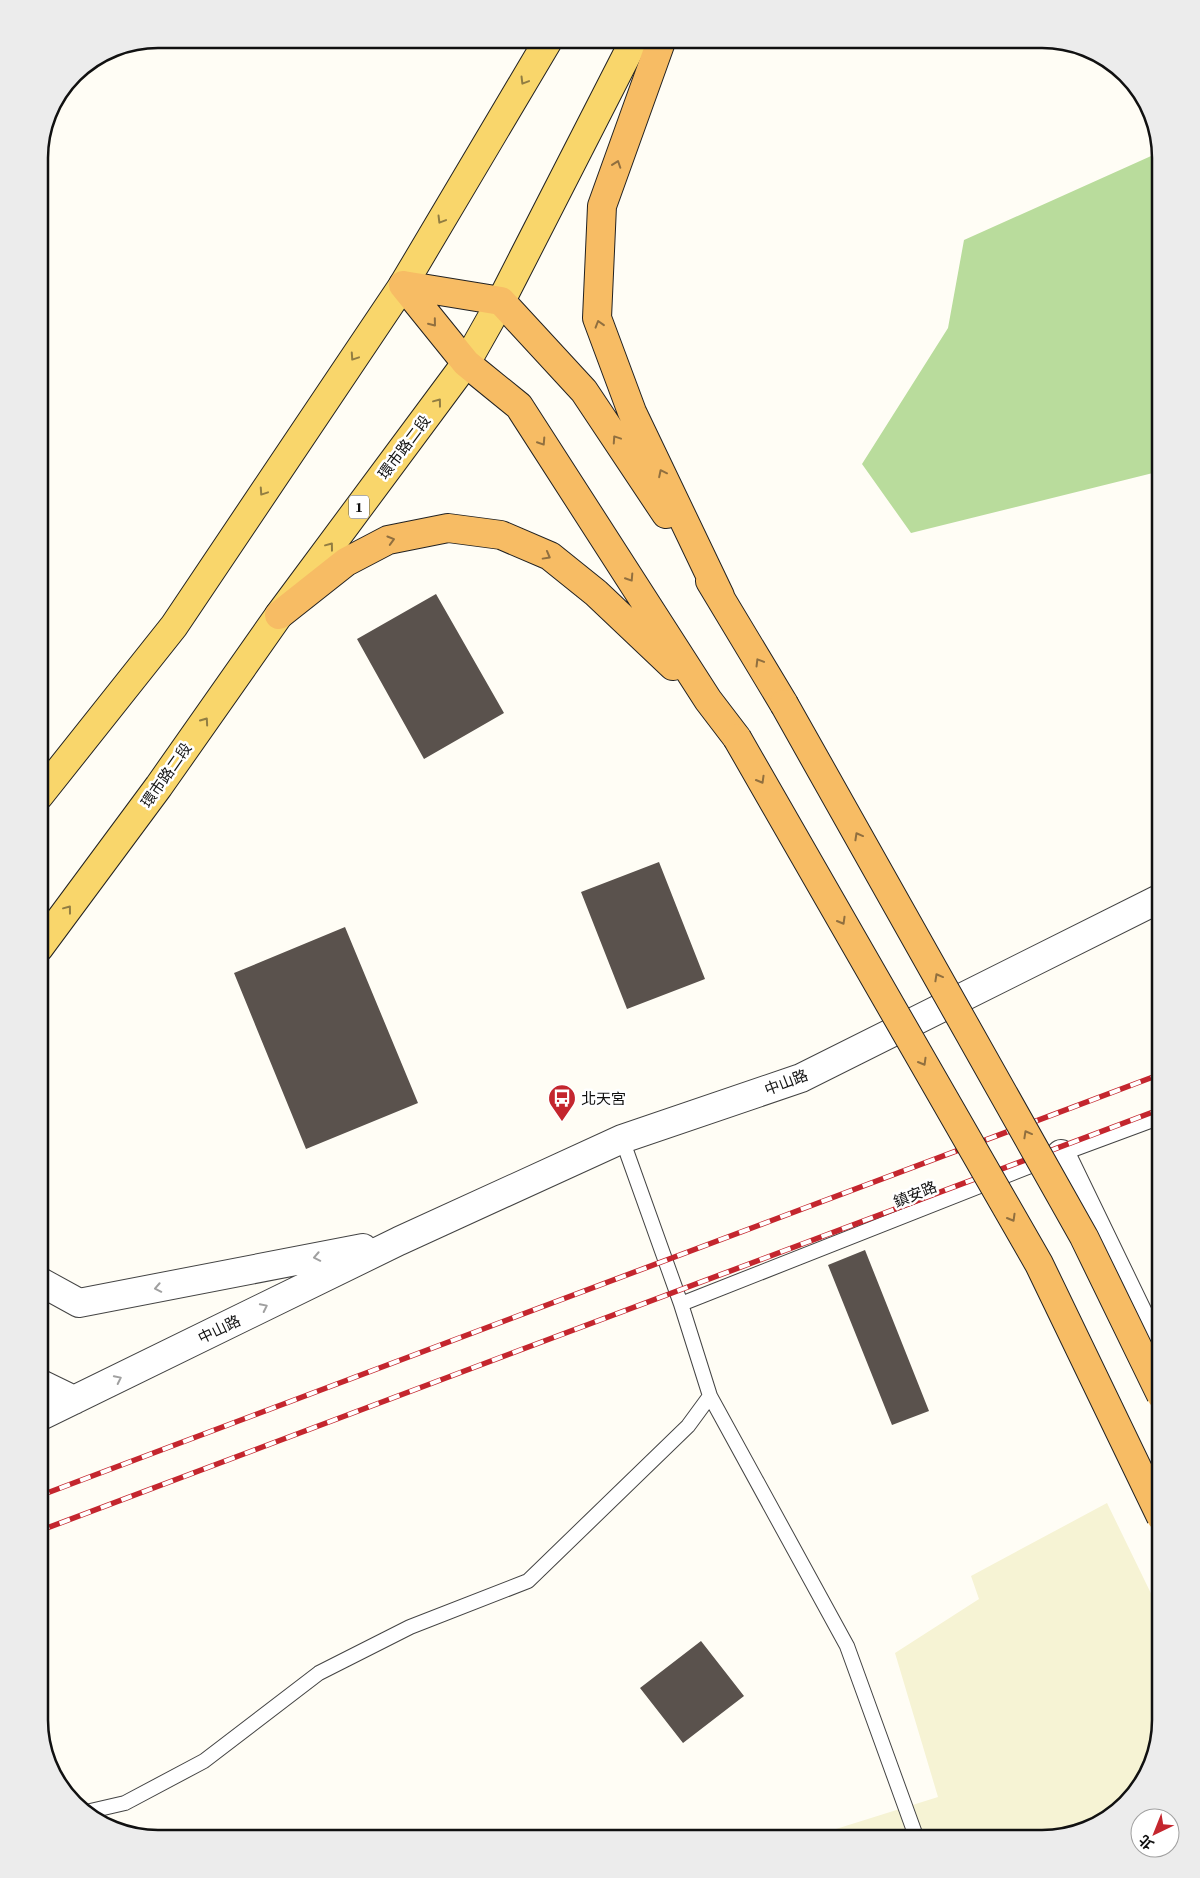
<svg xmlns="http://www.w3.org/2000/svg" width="1200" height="1878" font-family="'Source Serif 4','Noto Sans TC',serif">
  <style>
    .farmland { fill: #f6f3d4 }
    .forest { fill: #b9dc9c }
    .building { fill: #5a524d }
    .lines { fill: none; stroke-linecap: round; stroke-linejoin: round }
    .service-casing { stroke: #444; stroke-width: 16 }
    .minor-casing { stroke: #444; stroke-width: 30 }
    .tertiary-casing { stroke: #444; stroke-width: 30 }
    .primary-casing { stroke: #222; stroke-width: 30 }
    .trunk-casing { stroke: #222; stroke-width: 30 }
    .service { stroke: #fff; stroke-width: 14 }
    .minor { stroke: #fff; stroke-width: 28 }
    .tertiary { stroke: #fff; stroke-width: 28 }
    .primary { stroke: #f9d66b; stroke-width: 28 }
    .trunk { stroke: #f7bc64; stroke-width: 28 }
    .rail-casing { stroke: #c4262e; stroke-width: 5.5 }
    .rail { stroke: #fff; stroke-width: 4; stroke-dasharray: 11; stroke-linecap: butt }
    .trunk-bridge-casing { stroke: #222; stroke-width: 30; stroke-linecap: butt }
    .trunk-bridge { stroke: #f7bc64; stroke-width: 28 }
    .oneway { stroke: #917d42 }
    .oneway2 { stroke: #906f3f }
    .oneway3 { stroke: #a0a0a0 }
    .labels { text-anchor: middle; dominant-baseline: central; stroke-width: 5; stroke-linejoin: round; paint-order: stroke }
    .shield { fill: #fff; stroke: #585858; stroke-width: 1 }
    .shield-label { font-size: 14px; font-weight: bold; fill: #111 }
    .street-label { font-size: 15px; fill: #111; stroke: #fff }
    .poi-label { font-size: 15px; fill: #111; stroke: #fff; text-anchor: start }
    .rim { fill: none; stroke: #111; stroke-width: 2.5 }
  </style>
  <rect width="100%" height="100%" fill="#fffdf5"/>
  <path class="farmland" d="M1107,1503L1161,1614V1720L1141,1786L1095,1827L1042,1839H804L938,1797L895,1653L979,1599L971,1576Z"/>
  <path class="forest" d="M1160,152L1161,471L911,533L862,464L948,328L964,240Z"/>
  <path class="building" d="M436,594L504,713L424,759L357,639Z
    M659,862L705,979L627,1009L581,892Z
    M345,927L418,1103L306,1149L234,973Z
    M865,1250L929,1411L892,1425L828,1265Z
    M701,1641L744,1696L683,1743L640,1688Z"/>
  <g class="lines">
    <g class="service-casing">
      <path id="service" d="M681,1304L1061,1154L1161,1117
        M710,1396L847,1646L917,1839
        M86,1812L125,1803L204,1761L319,1673L410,1627L528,1581L688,1426L710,1396L681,1304L622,1139"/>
    </g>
    <g class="minor-casing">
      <path id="minor" d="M1061,1154L1161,1361"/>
    </g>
    <g class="tertiary-casing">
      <path id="tertiary" d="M39,1281L79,1303L363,1248
        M39,1383L74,1400
        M39,1417L399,1241L622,1139L801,1078L1161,898"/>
    </g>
    <g class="primary-casing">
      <path id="primary" d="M39,796L174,626L403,285L549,39
        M39,948L159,786L279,615L466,363L501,301L635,39"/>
    </g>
    <g class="trunk-casing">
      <path id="trunk" d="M662,39L602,206L597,318L632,412L720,596
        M403,285L501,301L584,391L666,514
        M403,285L466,363L519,406L708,700L737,738
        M710,581L784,704
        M279,615L346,562L388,540L448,528L501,535L550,556L596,593L673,666"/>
    </g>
    <use href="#service" class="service"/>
    <use href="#minor" class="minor"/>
    <use href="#tertiary" class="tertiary"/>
    <use href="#primary" class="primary"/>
    <use href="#trunk" class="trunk"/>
    <g class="rail-casing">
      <path id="rail" d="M39,1496L1161,1074
        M39,1531L1161,1109"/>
    </g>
    <use href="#rail" class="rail"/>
    <g class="trunk-bridge-casing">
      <path id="trunk-bridge" d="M784,704L1084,1237L1161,1395
        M737,738L1039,1264L1161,1517"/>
    </g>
    <use href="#trunk-bridge" class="trunk-bridge"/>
  </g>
  <defs><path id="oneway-chevron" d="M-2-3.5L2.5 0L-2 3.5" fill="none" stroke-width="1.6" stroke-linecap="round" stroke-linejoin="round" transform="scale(1.25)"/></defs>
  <g class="oneway">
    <use href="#oneway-chevron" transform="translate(524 81) rotate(121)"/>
    <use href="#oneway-chevron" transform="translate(441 220) rotate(121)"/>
    <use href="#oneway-chevron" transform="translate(354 357) rotate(124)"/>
    <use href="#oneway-chevron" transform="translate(438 402) rotate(-53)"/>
    <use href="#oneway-chevron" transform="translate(263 492) rotate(124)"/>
    <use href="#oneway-chevron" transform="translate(330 546) rotate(-53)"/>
    <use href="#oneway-chevron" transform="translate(205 721) rotate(-55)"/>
    <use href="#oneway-chevron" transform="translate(68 909) rotate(-53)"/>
  </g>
  <g class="oneway2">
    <use href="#oneway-chevron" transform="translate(617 164) rotate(-71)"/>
    <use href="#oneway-chevron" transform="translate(433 323) rotate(51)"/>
    <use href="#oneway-chevron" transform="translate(599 324) rotate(-107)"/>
    <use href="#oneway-chevron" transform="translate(616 439) rotate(-124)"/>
    <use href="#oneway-chevron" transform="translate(542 442) rotate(57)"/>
    <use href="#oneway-chevron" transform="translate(662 473) rotate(-116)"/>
    <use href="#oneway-chevron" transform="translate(391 540) rotate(-16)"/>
    <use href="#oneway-chevron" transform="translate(547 556) rotate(29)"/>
    <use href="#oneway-chevron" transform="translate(630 578) rotate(57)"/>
    <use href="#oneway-chevron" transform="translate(759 662) rotate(-121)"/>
    <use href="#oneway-chevron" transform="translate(761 780) rotate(60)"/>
    <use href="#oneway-chevron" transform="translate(858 836) rotate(-119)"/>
    <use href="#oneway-chevron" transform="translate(842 921) rotate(60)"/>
    <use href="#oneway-chevron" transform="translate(938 977) rotate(-119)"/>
    <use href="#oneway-chevron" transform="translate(923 1062) rotate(60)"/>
    <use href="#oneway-chevron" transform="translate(1027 1134) rotate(-119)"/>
    <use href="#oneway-chevron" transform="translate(1012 1218) rotate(60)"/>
  </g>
  <g class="oneway3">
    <use href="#oneway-chevron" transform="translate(317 1257) rotate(169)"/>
    <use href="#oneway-chevron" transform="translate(158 1288) rotate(169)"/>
    <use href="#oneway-chevron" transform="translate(264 1307) rotate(-26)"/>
    <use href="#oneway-chevron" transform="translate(118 1379) rotate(-26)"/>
  </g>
  <defs>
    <g id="bus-pin" transform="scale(1.4375)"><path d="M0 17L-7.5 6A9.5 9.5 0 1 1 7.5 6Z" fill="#c4262e" stroke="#fff"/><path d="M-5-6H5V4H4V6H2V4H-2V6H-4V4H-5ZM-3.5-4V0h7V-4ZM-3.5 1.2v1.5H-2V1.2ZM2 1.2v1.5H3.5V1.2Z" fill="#fff"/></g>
  </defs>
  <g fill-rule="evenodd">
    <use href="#bus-pin" x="562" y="1098"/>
  </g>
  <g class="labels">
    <rect class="shield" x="349" y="495.5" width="20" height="23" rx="4"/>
    <g class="shield-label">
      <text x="359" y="507">1</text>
    </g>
    <g class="street-label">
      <text transform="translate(404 447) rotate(-53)">環市路二段</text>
      <text transform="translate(166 775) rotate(-55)">環市路二段</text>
      <text transform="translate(786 1082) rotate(-21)">中山路</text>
      <text transform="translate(915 1194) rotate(-22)">鎮安路</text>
      <text transform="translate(219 1329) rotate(-26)">中山路</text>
    </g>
    <g class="poi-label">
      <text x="581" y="1098">北天宮</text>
    </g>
  </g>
  <path d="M0 0H1200V1878H0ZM158 48H1042A110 110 0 0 1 1152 158V1720A110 110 0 0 1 1042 1830H158A110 110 0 0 1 48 1720V158A110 110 0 0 1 158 48Z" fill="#ececec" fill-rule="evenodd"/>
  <path class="rim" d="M158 48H1042A110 110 0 0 1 1152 158V1720A110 110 0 0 1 1042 1830H158A110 110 0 0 1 48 1720V158A110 110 0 0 1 158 48Z"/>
  <g transform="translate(1155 1833) rotate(223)"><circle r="24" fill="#ffffff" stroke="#a0a0a0"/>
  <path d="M0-4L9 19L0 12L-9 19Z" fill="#c4262e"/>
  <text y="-8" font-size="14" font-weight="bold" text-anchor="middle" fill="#111111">北</text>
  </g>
</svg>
